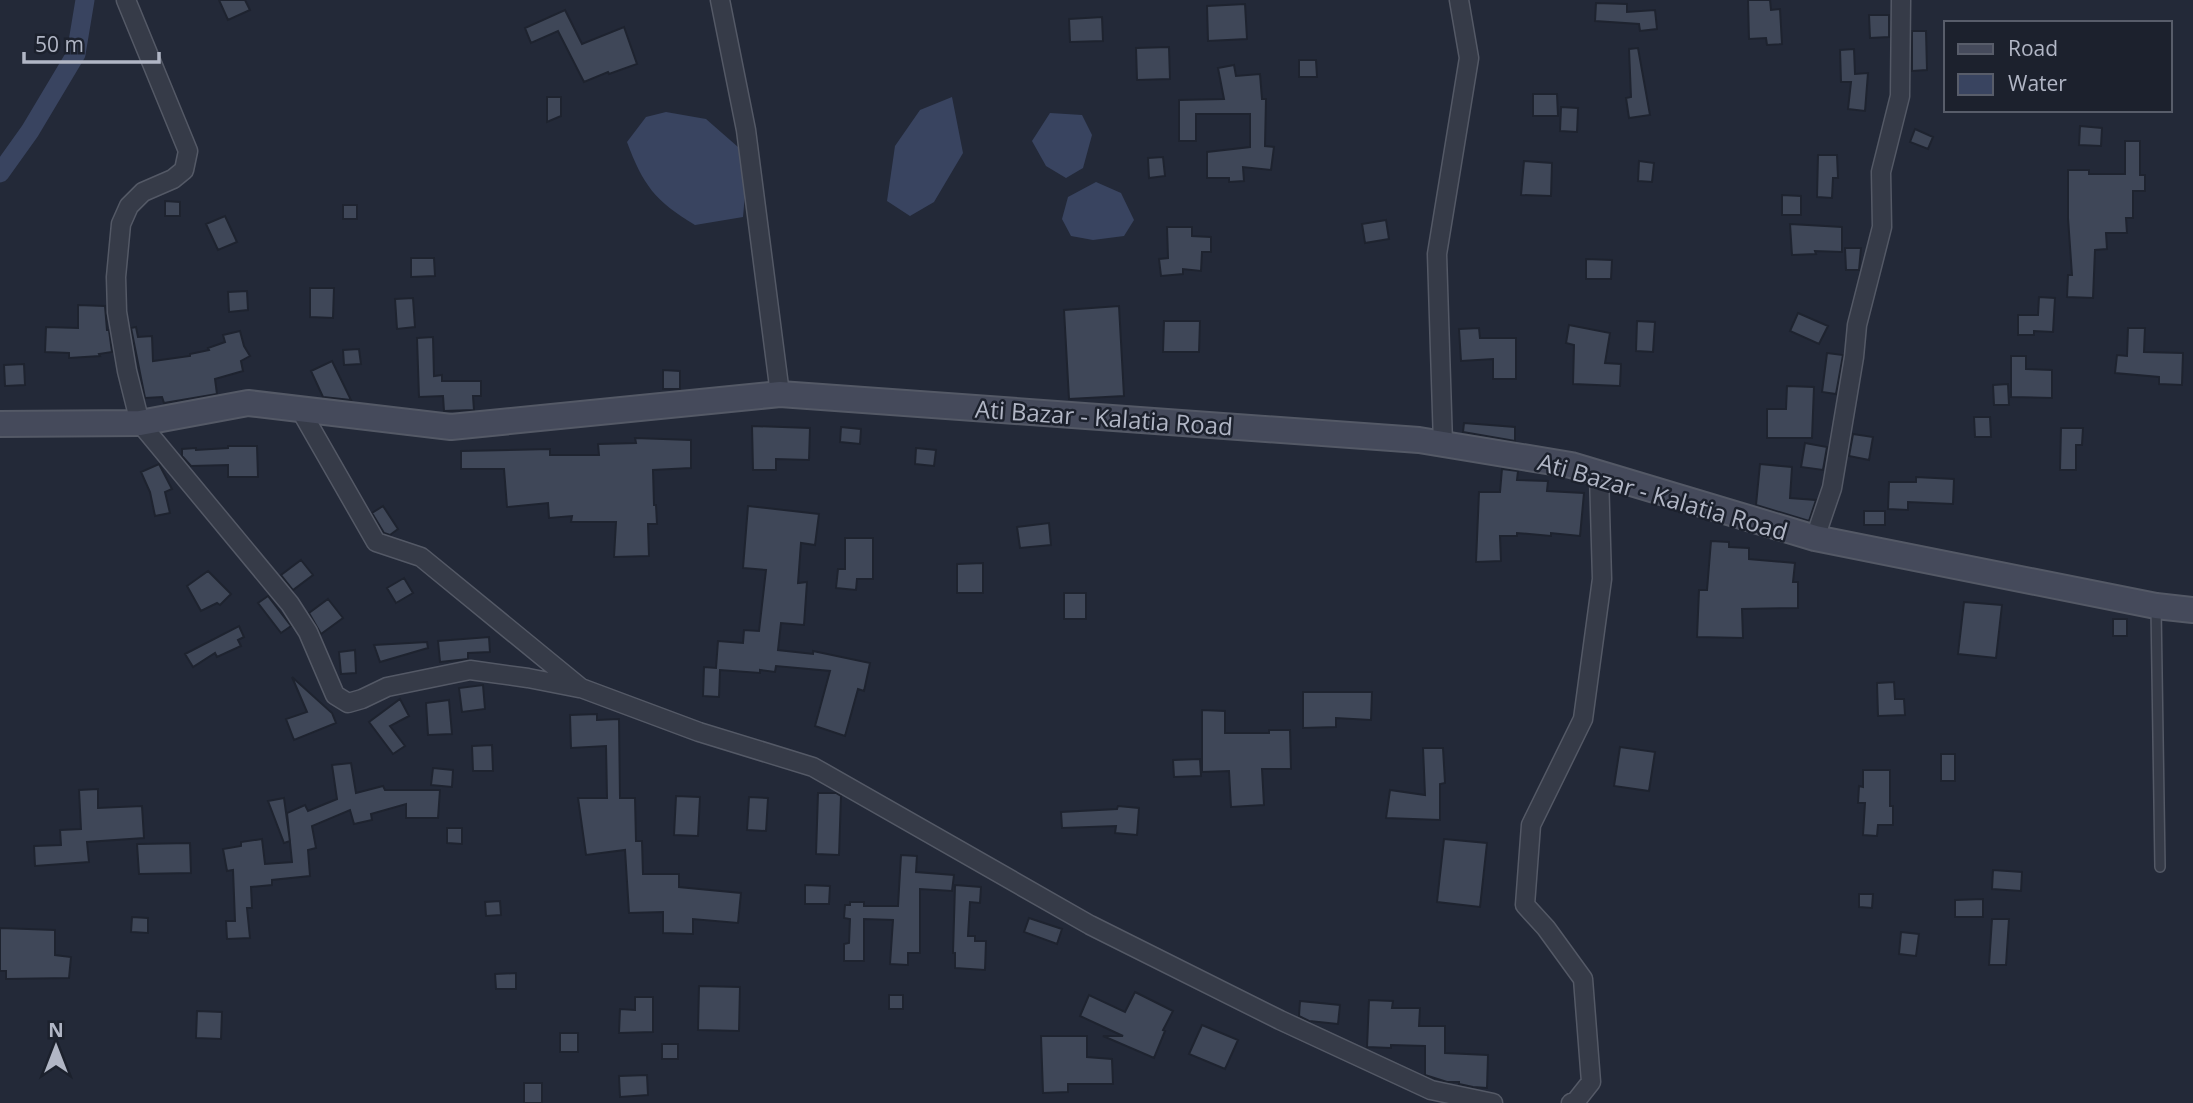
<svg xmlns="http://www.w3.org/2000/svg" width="2193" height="1103" font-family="'Open Sans',sans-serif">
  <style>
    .water { fill: #394460 }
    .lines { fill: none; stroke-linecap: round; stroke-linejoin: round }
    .canal { stroke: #394460; stroke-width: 19 }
    .building { fill: #3f4758; stroke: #1e232f; stroke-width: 2 }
    .lane-casing { stroke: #545966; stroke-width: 12 }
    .street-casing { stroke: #545966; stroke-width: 21 }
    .secondary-casing { stroke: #545966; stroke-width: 28 }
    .lane { stroke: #363b48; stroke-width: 9 }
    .street { stroke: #363b48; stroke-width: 18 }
    .secondary { stroke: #454a5b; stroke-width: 24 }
    .labels { text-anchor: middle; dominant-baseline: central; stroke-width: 5; stroke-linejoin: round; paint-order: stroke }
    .street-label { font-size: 24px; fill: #b1b6c5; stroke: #1c212d }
  </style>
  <rect width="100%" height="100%" fill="#232938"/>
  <path class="water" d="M952,97L963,153L934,202L910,216L887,201L895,146L920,110Z
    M666,112L706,119L738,147L747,171L743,217L695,225C655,201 643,185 627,142L646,117Z
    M1050,113L1082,115L1092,135L1083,168L1066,178L1046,166L1032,141Z
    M1096,182L1121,193L1134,220L1124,236L1093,240L1071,236L1062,219L1068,197Z"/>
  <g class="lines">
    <path class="canal" d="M0,173L30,131L76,54L85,0"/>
  </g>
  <path class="building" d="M219,0H245L250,10L228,20Z
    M1748,0H1770L1771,10L1780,9L1782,44L1767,45L1766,38L1749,39Z
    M1596,3L1627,4V12L1655,10L1657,29L1640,31L1639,24L1595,21Z
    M1245,4L1247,39L1208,41L1207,6Z
    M565,10L582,44L624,27L637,64L609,74L608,72L584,82L558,31L531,43L525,28Z
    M1869,15H1889V37L1870,38Z
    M1102,17L1103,41L1070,42L1069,19Z
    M1912,31H1926L1927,70L1912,71Z
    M1169,47L1170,79L1137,80L1136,48Z
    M1638,48L1650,115L1629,118L1626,98L1631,97L1629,49Z
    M1854,49L1855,74L1868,73L1865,111L1848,109L1851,82H1841L1840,50Z
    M1299,60H1316L1317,77H1299Z
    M1234,65L1236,76L1260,74L1262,99H1266L1265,146L1274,147L1271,170L1243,167L1244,181L1229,182V178H1207V152L1250,147V114H1196V141H1179V100L1224,99L1218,68Z
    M1533,94H1557L1558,116H1533Z
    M547,97H561V116L547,122Z
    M1561,107L1578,108L1577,132L1560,131Z
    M2080,126L2102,128L2101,146L2079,145Z
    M1915,129L1933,137L1928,149L1910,142Z
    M2125,141H2140V175H2145V191H2133V218H2126L2127,233H2106L2107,249L2095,250L2093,298L2067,297L2068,275H2072L2068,218V170H2089V174H2125Z
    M1818,155H1837L1838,178H1833L1832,198L1817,197Z
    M1163,157L1165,176L1149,178L1148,158Z
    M1524,161L1552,163L1551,196L1521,195Z
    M1639,161L1654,163L1652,182L1638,181Z
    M1782,195L1801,196V215H1782Z
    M165,201L180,202V216H165Z
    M343,205H357V219H343Z
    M225,216L237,242L218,250L206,224Z
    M1386,220L1389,239L1365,243L1362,224Z
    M1790,224L1842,227V252L1815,251L1816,254L1792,255Z
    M1167,227H1192V236L1211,237V252H1202L1201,271L1183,269V274L1161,276L1159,259L1168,258Z
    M1845,248H1861L1859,270H1846Z
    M411,258H434L435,276L411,277Z
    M1586,259L1612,260L1611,279H1586Z
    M310,288H334L333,318L310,317Z
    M247,291L248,310L229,312L228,292Z
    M2039,297L2055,298L2053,332L2034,331V335H2018V315H2038Z
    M413,298L415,327L397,329L395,299Z
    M78,305L105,306L107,330H109L112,352L99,354L100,356L69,358V353L45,352L46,327L78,328Z
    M1119,306L1124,396L1069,399L1064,310Z
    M1798,313L1828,326L1819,344L1790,331Z
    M1164,321H1200L1199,352H1163Z
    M1637,321L1655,322L1653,352L1636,351Z
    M1569,325L1610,333L1605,363L1621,364L1620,386L1573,384L1574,345L1566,343Z
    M136,327L138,337L152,336L153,361L190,356V354L209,350L208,348L225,342L223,335L240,331L244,346L250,356L241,361L243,371L215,379L217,394L164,403L162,397L145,398L131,328Z
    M1479,328L1480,338H1516V379H1493V359L1461,361L1459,329Z
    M2128,328H2145L2144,352L2183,353L2182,385L2159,384V377L2115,373L2117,355L2127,356Z
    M433,337L434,376L442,375V381H481V396H473L474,410L444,411L443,396L419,397L417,338Z
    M359,349L361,364L344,365L343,350Z
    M1827,353L1843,355L1836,394L1822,392Z
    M2011,356H2026V369L2052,370V398L2011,397Z
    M332,361L351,400L323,397L311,371Z
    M24,364L25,385L5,386L4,365Z
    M663,370L680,371V389H663Z
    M2008,384L2009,405H1994L1993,385Z
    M1787,386L1814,387L1812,438H1767V409H1786Z
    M1974,417H1990L1991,437H1975Z
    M1464,423L1515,427V441L1463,432Z
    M752,426L810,428L809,460L776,459V470H753Z
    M841,427L861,429L860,444L840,442Z
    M2061,428H2083L2082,445H2076V470H2060Z
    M1853,434L1873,437L1869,460L1849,456Z
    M635,438L691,440V468L653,470L654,505H656L657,524H648L649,556L614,557L616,522H571L572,516L549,518L548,503L507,507L504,469H461V451L550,449V455H599L598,444L636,443Z
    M1805,443L1827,447L1823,470L1801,467Z
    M228,446H257L258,477H228V465L191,466L182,456V449L196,448V450L228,448Z
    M916,448L936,450L934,466L915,464Z
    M159,464L172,489L165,492L170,513L155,516L150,492L141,472Z
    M1760,464L1792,467L1790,498L1816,500L1809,521L1756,505Z
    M1502,469L1518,471L1517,480L1548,481L1547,491L1584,493L1580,536L1551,533V536L1517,533V536H1500L1501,561L1476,562L1479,492H1500Z
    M1916,477L1954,479L1953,504L1908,502V510L1888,509L1889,482H1916Z
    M383,506L398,529L390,535L384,533L372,513Z
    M748,506L819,514L815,545L801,543L798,583L807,582L804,625L781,623L778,650L813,654V651L870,663L864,691L858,689L845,736L815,726L830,671L776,666L775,672L760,670V673L720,670L719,697L703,696L704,667L716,668L718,641L743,643L744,630L759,631L766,570L743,568Z
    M1864,511H1885V525H1864Z
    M1049,523L1051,545L1020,548L1017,527Z
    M845,538H873V579H857L856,590L836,588L838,569H845Z
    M1711,541L1729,542V547L1749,548V559L1795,563L1793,582H1798V608L1742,609L1743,638L1697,637L1699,590H1707Z
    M301,560L313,575L293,590L281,575Z
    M983,563V593H957V564Z
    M208,571L231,594L220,605L217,603L201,611L187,586Z
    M404,578L413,593L396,603L387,588Z
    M1064,593H1086V619H1064Z
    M268,596L291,626L281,633L258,603Z
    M328,599L343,618L321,634L309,613Z
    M1964,602L2002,605L1996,658L1958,654Z
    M2113,619H2127V636H2113Z
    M239,626L244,637L238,640L241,646L217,657L215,653L193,667L185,654Z
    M489,637L490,652L468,653V659L440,662L438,641Z
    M427,642L428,648L380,662L374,645Z
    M355,650L356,673L341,674L339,652Z
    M292,677L332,713L336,723L294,740L286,719L307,712Z
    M1894,682L1895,699H1904L1905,715L1878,716L1877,683Z
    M483,685L485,709L462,712L459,688Z
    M1303,692H1372L1371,720L1336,718V727L1303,728Z
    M400,699L409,716L390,726L405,746L393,754L369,722Z
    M449,700L452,734L428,735L426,703Z
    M1202,710L1225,711V733H1269V730H1290L1291,769H1262L1264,805L1231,807L1229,771L1202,772Z
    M597,714V720L619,719L620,798H635L636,841H642L643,874H679V887L741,893L738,923L693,919V934L663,933V912L629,913L625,850L586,855L578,798H607L606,746L571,748L570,715Z
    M492,745L493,771H473L472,746Z
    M1620,747L1655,752L1649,791L1614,786Z
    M1423,748H1443L1445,783L1440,784V820L1386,818L1390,790L1425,795Z
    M1941,754H1955V781H1941Z
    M1200,759L1201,776L1174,777L1173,760Z
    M351,763L356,793L383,786L385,790H440L438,818H406V804L371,814L372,820L354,824L350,810L312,826L316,848L308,850L310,876L272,880V885L251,887L252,908H247L250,938L227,939L226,921H235L233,870L227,871L223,849L241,846V842L262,839L265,864L292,862L287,813L305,805L308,811L337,799L332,765Z
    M433,768L453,770L452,787L431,785Z
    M1863,770H1890V806H1893V825H1878L1877,836L1863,835L1865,803H1858L1859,786L1863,787Z
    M98,789V808L142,806L144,838L87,842L89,862L35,866L34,846L61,845L60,830L81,829L79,790Z
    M818,793H836L841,796L839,855L816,854Z
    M676,796L700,797L698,836L674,835Z
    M749,797L768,798L766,831L747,830Z
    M284,798L290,841L284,843L268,801Z
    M1118,806L1139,808L1137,835L1115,833L1116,826L1062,828L1061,812L1117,809Z
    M447,828H462V844L447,843Z
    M1444,839L1487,843L1480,907L1437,902Z
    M190,843L191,873L139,874L137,844Z
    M901,855L917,856L916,872L954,875L952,891L920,889V953H908V965L890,964L893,920L864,919V961H844V944L849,943L850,919L844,918L845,905H850V902H864V906H898Z
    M1993,870L2022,872L2021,891L1992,889Z
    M805,885L830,886L829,904H805Z
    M955,885L981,887L980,903L970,902L968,936H975V941H986L985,970L955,968V953H953Z
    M1859,894H1873L1872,908L1859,907Z
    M1983,899V917H1955V900Z
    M500,901L501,915L486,916L485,902Z
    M132,917L148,918V933L131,932Z
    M1029,918L1062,929L1057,944L1024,932Z
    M1992,919H2009L2006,965H1989Z
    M0,928L55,930V955L71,957L69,978L6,979V971H0Z
    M1901,932L1919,934L1916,956L1899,954Z
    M516,973V989H496L495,974Z
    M699,986L740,987L739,1031L698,1030Z
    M1135,992L1173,1011L1163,1030L1165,1031L1154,1058L1103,1036H1123L1080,1016L1089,995L1125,1012Z
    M889,995H903V1009H889Z
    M635,997H653V1032L619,1033L620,1009L635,1010Z
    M1369,1000L1393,1001L1392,1008H1420L1419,1026H1445V1053L1488,1055L1487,1088L1473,1087L1459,1084V1082H1447L1425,1075V1046L1391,1045V1048L1367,1047Z
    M1300,1001L1340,1005L1338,1024L1309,1021L1299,1016Z
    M197,1011L222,1012L221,1039L196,1038Z
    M1202,1025L1238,1040L1225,1069L1189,1054Z
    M560,1033H578V1052H560Z
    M1041,1036H1087V1057L1112,1059L1113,1084H1068V1092L1043,1093Z
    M662,1044H678V1059H662Z
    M647,1075L648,1095L620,1097L619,1076Z
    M524,1083H542V1103H524Z"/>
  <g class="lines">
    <g class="lane-casing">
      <path id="lane" d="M2156,607L2160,867"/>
    </g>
    <g class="street-casing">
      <path id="street" d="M126,0L188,151L184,170L173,179L143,192L129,206L121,224L116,277L117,312L127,371L140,423L290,604L308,632L335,695L348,703L362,699L387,687L470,670L528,678L579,688
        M720,0L746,130L780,394
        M301,411L376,542L421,557L581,688L699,732L813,767L1090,925L1280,1020L1431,1090L1493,1103
        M1443,444L1437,254L1469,58L1459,0
        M1815,538L1832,488L1854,357L1857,325L1882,227L1881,172L1900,96L1901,0
        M1571,1103L1576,1101L1591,1082L1583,979L1546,928L1525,905L1531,825L1583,719L1602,579L1599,474"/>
    </g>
    <g class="secondary-casing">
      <path id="secondary" d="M0,424L140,423L248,403L451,427L780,394L1419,440L1571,465L1815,538L2156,606L2193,610"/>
    </g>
    <use href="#lane" class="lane"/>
    <use href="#street" class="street"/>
    <use href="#secondary" class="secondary"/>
  </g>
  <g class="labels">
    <g class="street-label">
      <text transform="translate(1104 417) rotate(4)">Ati Bazar - Kalatia Road</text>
      <text transform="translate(1663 496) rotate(16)">Ati Bazar - Kalatia Road</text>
    </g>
  </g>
  <rect x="1944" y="21" width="228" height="91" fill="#1c212d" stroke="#585d6a" stroke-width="2"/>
  <rect x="1958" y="44" width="35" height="10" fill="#454a5b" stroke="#585d6a" stroke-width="2"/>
  <text x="2008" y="56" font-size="21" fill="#b1b6c5">Road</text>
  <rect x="1958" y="74" width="35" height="21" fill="#394460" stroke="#585d6a" stroke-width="2"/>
  <text x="2008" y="91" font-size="21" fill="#b1b6c5">Water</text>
  <g transform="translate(56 1047)" stroke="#1c212d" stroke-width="5" paint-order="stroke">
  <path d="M0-5L12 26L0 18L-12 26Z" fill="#b1b6c5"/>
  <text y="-10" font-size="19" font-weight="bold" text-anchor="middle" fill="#b1b6c5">N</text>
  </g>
  <path d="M24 52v10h135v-10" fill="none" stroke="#b1b6c5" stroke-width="3.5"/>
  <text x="35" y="52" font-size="21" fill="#b1b6c5" stroke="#1c212d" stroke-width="5" paint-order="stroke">50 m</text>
</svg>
